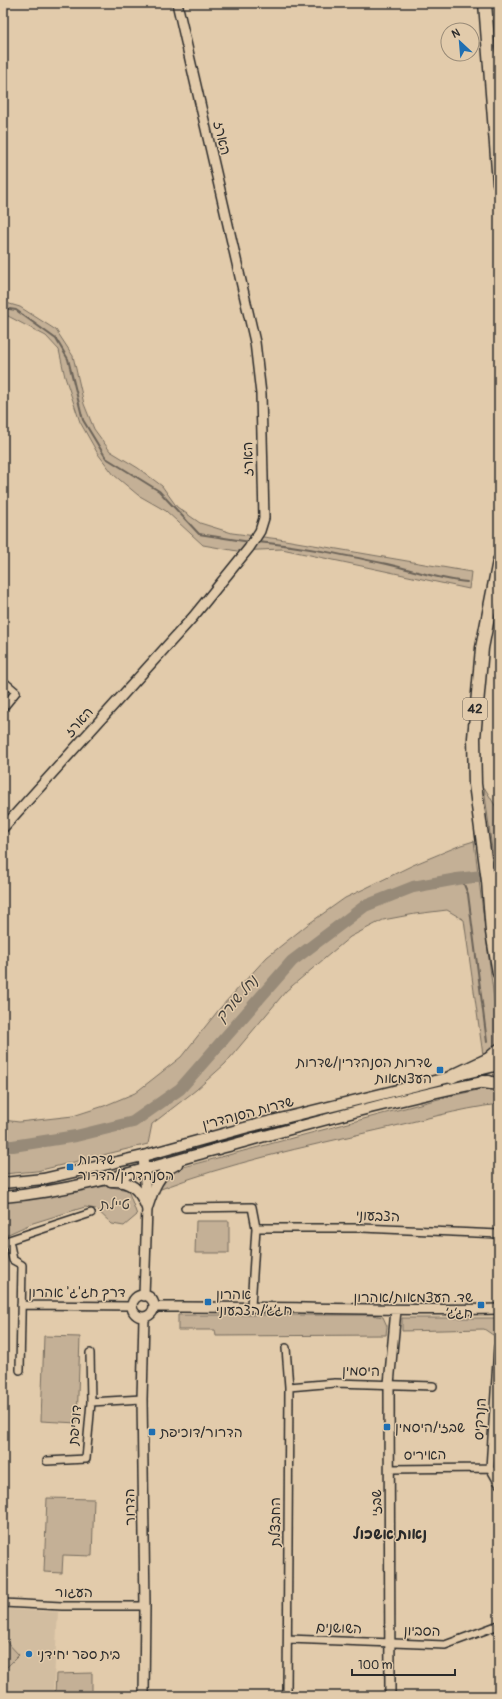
<svg xmlns="http://www.w3.org/2000/svg" width="502" height="1699" font-family="Pangolin,'Playpen Sans Hebrew',sans-serif">
  <style>
    .built { fill: #d2bda0 }
    .green { fill: #c4b096; stroke: #786e60 }
    .lines { fill: none; stroke-linecap: round; stroke-linejoin: round }
    .stream { stroke: #6c6459; stroke-width: 2 }
    .river { stroke: #978a78; stroke-width: 12 }
    .minor-casing { stroke: #2b2b2b; stroke-width: 10 }
    .tertiary-casing { stroke: #2b2b2b; stroke-width: 12 }
    .secondary-casing { stroke: #2b2b2b; stroke-width: 13 }
    .trunk-casing { stroke: #2b2b2b; stroke-width: 15 }
    .minor { stroke: #e2cbab; stroke-width: 7 }
    .tertiary { stroke: #e2cbab; stroke-width: 9 }
    .secondary { stroke: #e2cbab; stroke-width: 10 }
    .trunk { stroke: #e2cbab; stroke-width: 12 }
    .poi-dot { fill: #1f6fb2; stroke: #e2cbab; stroke-width: 1.5 }
    .labels { text-anchor: middle; dominant-baseline: central; stroke-width: 3; stroke-linejoin: round; paint-order: stroke }
    .shield { fill: #e2cbab; stroke: #625b51; stroke-width: 1 }
    .shield-label { font-size: 13px; font-weight: bold; fill: #2b2b2b }
    .street-label { font-size: 14px; fill: #2b2b2b; stroke: #e2cbab }
    .poi-label { font-size: 14px; fill: #2b2b2b; stroke: #e2cbab; text-anchor: start }
    .park-label { font-size: 14px; fill: #423f3b; stroke: #e2cbab }
    .water-label { font-size: 15px; font-style: italic; fill: #413e3a; stroke: #e2cbab }
    .neighbourhood-label { font-size: 15px; font-weight: bold; fill: #2b2b2b; stroke: #e2cbab }
  </style>
  <rect width="100%" height="100%" fill="#e2cbab"/>
  <filter id="ink" filterUnits="userSpaceOnUse"><feTurbulence type="fractalNoise" baseFrequency=".025" numOctaves="2"/><feDisplacementMap in="SourceGraphic" scale="8" xChannelSelector="R" yChannelSelector="G"/><feConvolveMatrix kernelMatrix="1 2 1 2 8 2 1 2 1" color-interpolation-filters="sRGB"/></filter>
  <g filter="url(#ink)">
    <path class="built" d="M3,1609L58,1612L53,1696H3Z"/>
    <path class="green" d="M3,302L20,307L56,330L73,356L84,404L94,429L110,451L138,468L162,486L177,507L200,523L232,533L279,539L471,572L469,589L282,549L237,551L203,545L166,511L138,495L114,475L98,454L80,422L65,377L59,350L46,336L8,316L3,315Z
      M484,787L499,812V887L494,865Z
      M474,841L496,1015V1044L483,1055L464,920L447,910L415,914L383,920L350,937L286,991L225,1064L196,1090L152,1124L148,1144L37,1171L3,1174V1120L19,1122L73,1116L104,1106L135,1093L181,1057L221,1007L267,957L307,925L345,898L364,889L413,865L461,845Z
      M487,1088L499,1091V1104C458,1109 418,1121 378,1130C304,1147 229,1163 158,1190V1184L172,1170L446,1097Z
      M106,1186L128,1190L137,1215L124,1226L112,1224L96,1209L85,1207L33,1223L6,1235L3,1253V1199L36,1196Z
      M196,1221H229V1253H195Z
      M178,1315H372L383,1317L387,1326L386,1335L216,1336L215,1330H178Z
      M402,1318H499V1335H493L484,1329L402,1331Z
      M44,1336L80,1337L77,1423L41,1421Z
      M47,1498L94,1499L92,1556L63,1555L62,1573L44,1572Z
      M5,1640L19,1655L3,1671V1642Z
      M92,1673V1696H55L56,1674Z"/>
    <g class="lines">
      <path class="stream" d="M3,308L16,310L56,339L68,359L83,420L106,458L159,491L199,534L250,542
        M257,542C301,546 344,555 387,564C414,570 440,580 467,582
        M457,879L463,882L468,894L487,1042"/>
      <path class="river" d="M3,1146H13L76,1136L133,1122L180,1089L292,961L365,906L413,887L457,879L499,874"/>
      <g class="minor-casing">
        <path id="minor" d="M3,681L16,692L3,708
          M185,1208L252,1207L256,1228
          M21,1305L133,1306
          M251,1306L256,1228H362L499,1234
          M286,1348L289,1387L287,1696
          M20,1370L22,1265L13,1260L9,1240L91,1213
          M289,1387L335,1383L433,1386
          M91,1402L142,1399
          M47,1461L86,1459L91,1402L90,1353
          M490,1468L498,1347
          M390,1469L490,1468L499,1484
          M3,1603L62,1606H145
          M288,1639L445,1645L499,1625"/>
      </g>
      <g class="tertiary-casing">
        <path id="tertiary" d="M3,828L193,617L249,548L260,531L264,518L261,394L255,342L177,3
          M143,1156L147,1208L144,1296
          M132 1306a11 11 0 1 1 22 0a11 11 0 1 1-22 0Z
          M154,1307C269,1306 384,1311 499,1309
          M144,1317L142,1399L145,1606L144,1696
          M390,1696L389,1384L396,1310"/>
      </g>
      <g class="secondary-casing">
        <path id="secondary" d="M111,1181C131,1180 140,1190 147,1208
          M3,1183L43,1179L143,1156L248,1127L499,1065
          M3,1197C73,1191 142,1170 210,1151C302,1126 395,1099 489,1081
          M147,1208C153,1189 158,1173 177,1164"/>
      </g>
      <g class="trunk-casing">
        <path id="trunk" d="M485,3L499,183
          M499,561L482,648L474,738L475,784L488,881L492,932L499,973
          M451,1077L489,1059L499,1050
          M483,1082L499,1084"/>
      </g>
      <use href="#minor" class="minor"/>
      <use href="#tertiary" class="tertiary"/>
      <use href="#secondary" class="secondary"/>
      <use href="#trunk" class="trunk"/>
    </g>
  </g>
  <g class="poi-dot">
    <rect x="436" y="1066" width="8" height="8" rx="2"/>
    <rect x="66" y="1163" width="8" height="8" rx="2"/>
    <rect x="204" y="1298" width="8" height="8" rx="2"/>
    <rect x="477" y="1301" width="8" height="8" rx="2"/>
    <rect x="383" y="1423" width="8" height="8" rx="2"/>
    <rect x="148" y="1428" width="8" height="8" rx="2"/>
    <circle cx="29" cy="1654" r="4"/>
  </g>
  <g class="labels">
    <rect class="shield" x="463" y="698" width="24" height="22" rx="3"/>
    <g class="shield-label">
      <text x="475" y="709">42</text>
    </g>
    <g class="street-label">
      <text transform="translate(222 138) rotate(77)">הארז</text>
      <text transform="translate(248 459) rotate(-91)">הארז</text>
      <text transform="translate(79 722) rotate(-48)">הארז</text>
      <text transform="translate(248 1113) rotate(-15)">שדרות הסנהדרין</text>
      <text transform="translate(378 1216) rotate(2)">הצבעוני</text>
      <text x="77" y="1292">דרך חג'ג' אהרון</text>
      <text transform="translate(361 1371) rotate(1)">היסמין</text>
      <text transform="translate(480 1419) rotate(-86)">הנרקיס</text>
      <text transform="translate(75 1425) rotate(-85)">דוכיפת</text>
      <text transform="translate(425 1455) rotate(-1)">האיריס</text>
      <text transform="translate(376 1503) rotate(-90)">שבזי</text>
      <text transform="translate(130 1507) rotate(-91)">הדרור</text>
      <text transform="translate(275 1522) rotate(-90)">החבצלת</text>
      <text x="74" y="1592">העגור</text>
      <text transform="translate(339 1628) rotate(2)">השושנים</text>
      <text transform="translate(422 1631) rotate(1)">הסביון</text>
    </g>
    <g class="poi-label">
      <text x="432" y="1062" text-anchor="end">שדרות הסנהדרין/שדרות<tspan x="432" dy="16">העצמאות</tspan></text>
      <text x="78" y="1159">שדרות<tspan x="78" dy="16">הסנהדרין/הדרור</tspan></text>
      <text x="216" y="1294">אהרון<tspan x="216" dy="16">חג׳ג׳/הצבעוני</tspan></text>
      <text x="473" y="1297" text-anchor="end">שד. העצמאות/אהרון<tspan x="473" dy="16">חג׳ג׳</tspan></text>
      <text x="395" y="1427">שבזי/היסמין</text>
      <text x="160" y="1432">הדרור/דוכיפת</text>
      <text x="37" y="1654">בית ספר יחידני</text>
    </g>
    <g class="park-label">
      <text x="115" y="1204">טיילת</text>
    </g>
    <g class="water-label">
      <text transform="translate(237 999) rotate(-49)">נחל שורק</text>
    </g>
    <g class="neighbourhood-label">
      <text x="390" y="1534">נאות אשכול</text>
    </g>
  </g>
  <rect width="502" height="1699" fill="none" stroke="#e2cbab" stroke-width="16"/>
  <rect x="8" y="8" width="486" height="1683" fill="none" stroke="#2b2b2b" stroke-width="1.5" filter="url(#ink)"/>
  <g transform="translate(460 42) rotate(334)"><circle r="19" fill="#e2cbab" stroke="#998b78"/>
  <path d="M0-3L7 15L0 10L-7 15Z" fill="#1f6fb2"/>
  <text y="-6" font-size="11" font-weight="bold" text-anchor="middle" fill="#2b2b2b">N</text>
  </g>
  <path d="M352 1669v6h103v-6" fill="none" stroke="#2b2b2b" stroke-width="2"/>
  <text x="358" y="1669" font-size="12" fill="#2b2b2b" stroke="#e2cbab" stroke-width="3" paint-order="stroke">100 m</text>
</svg>
